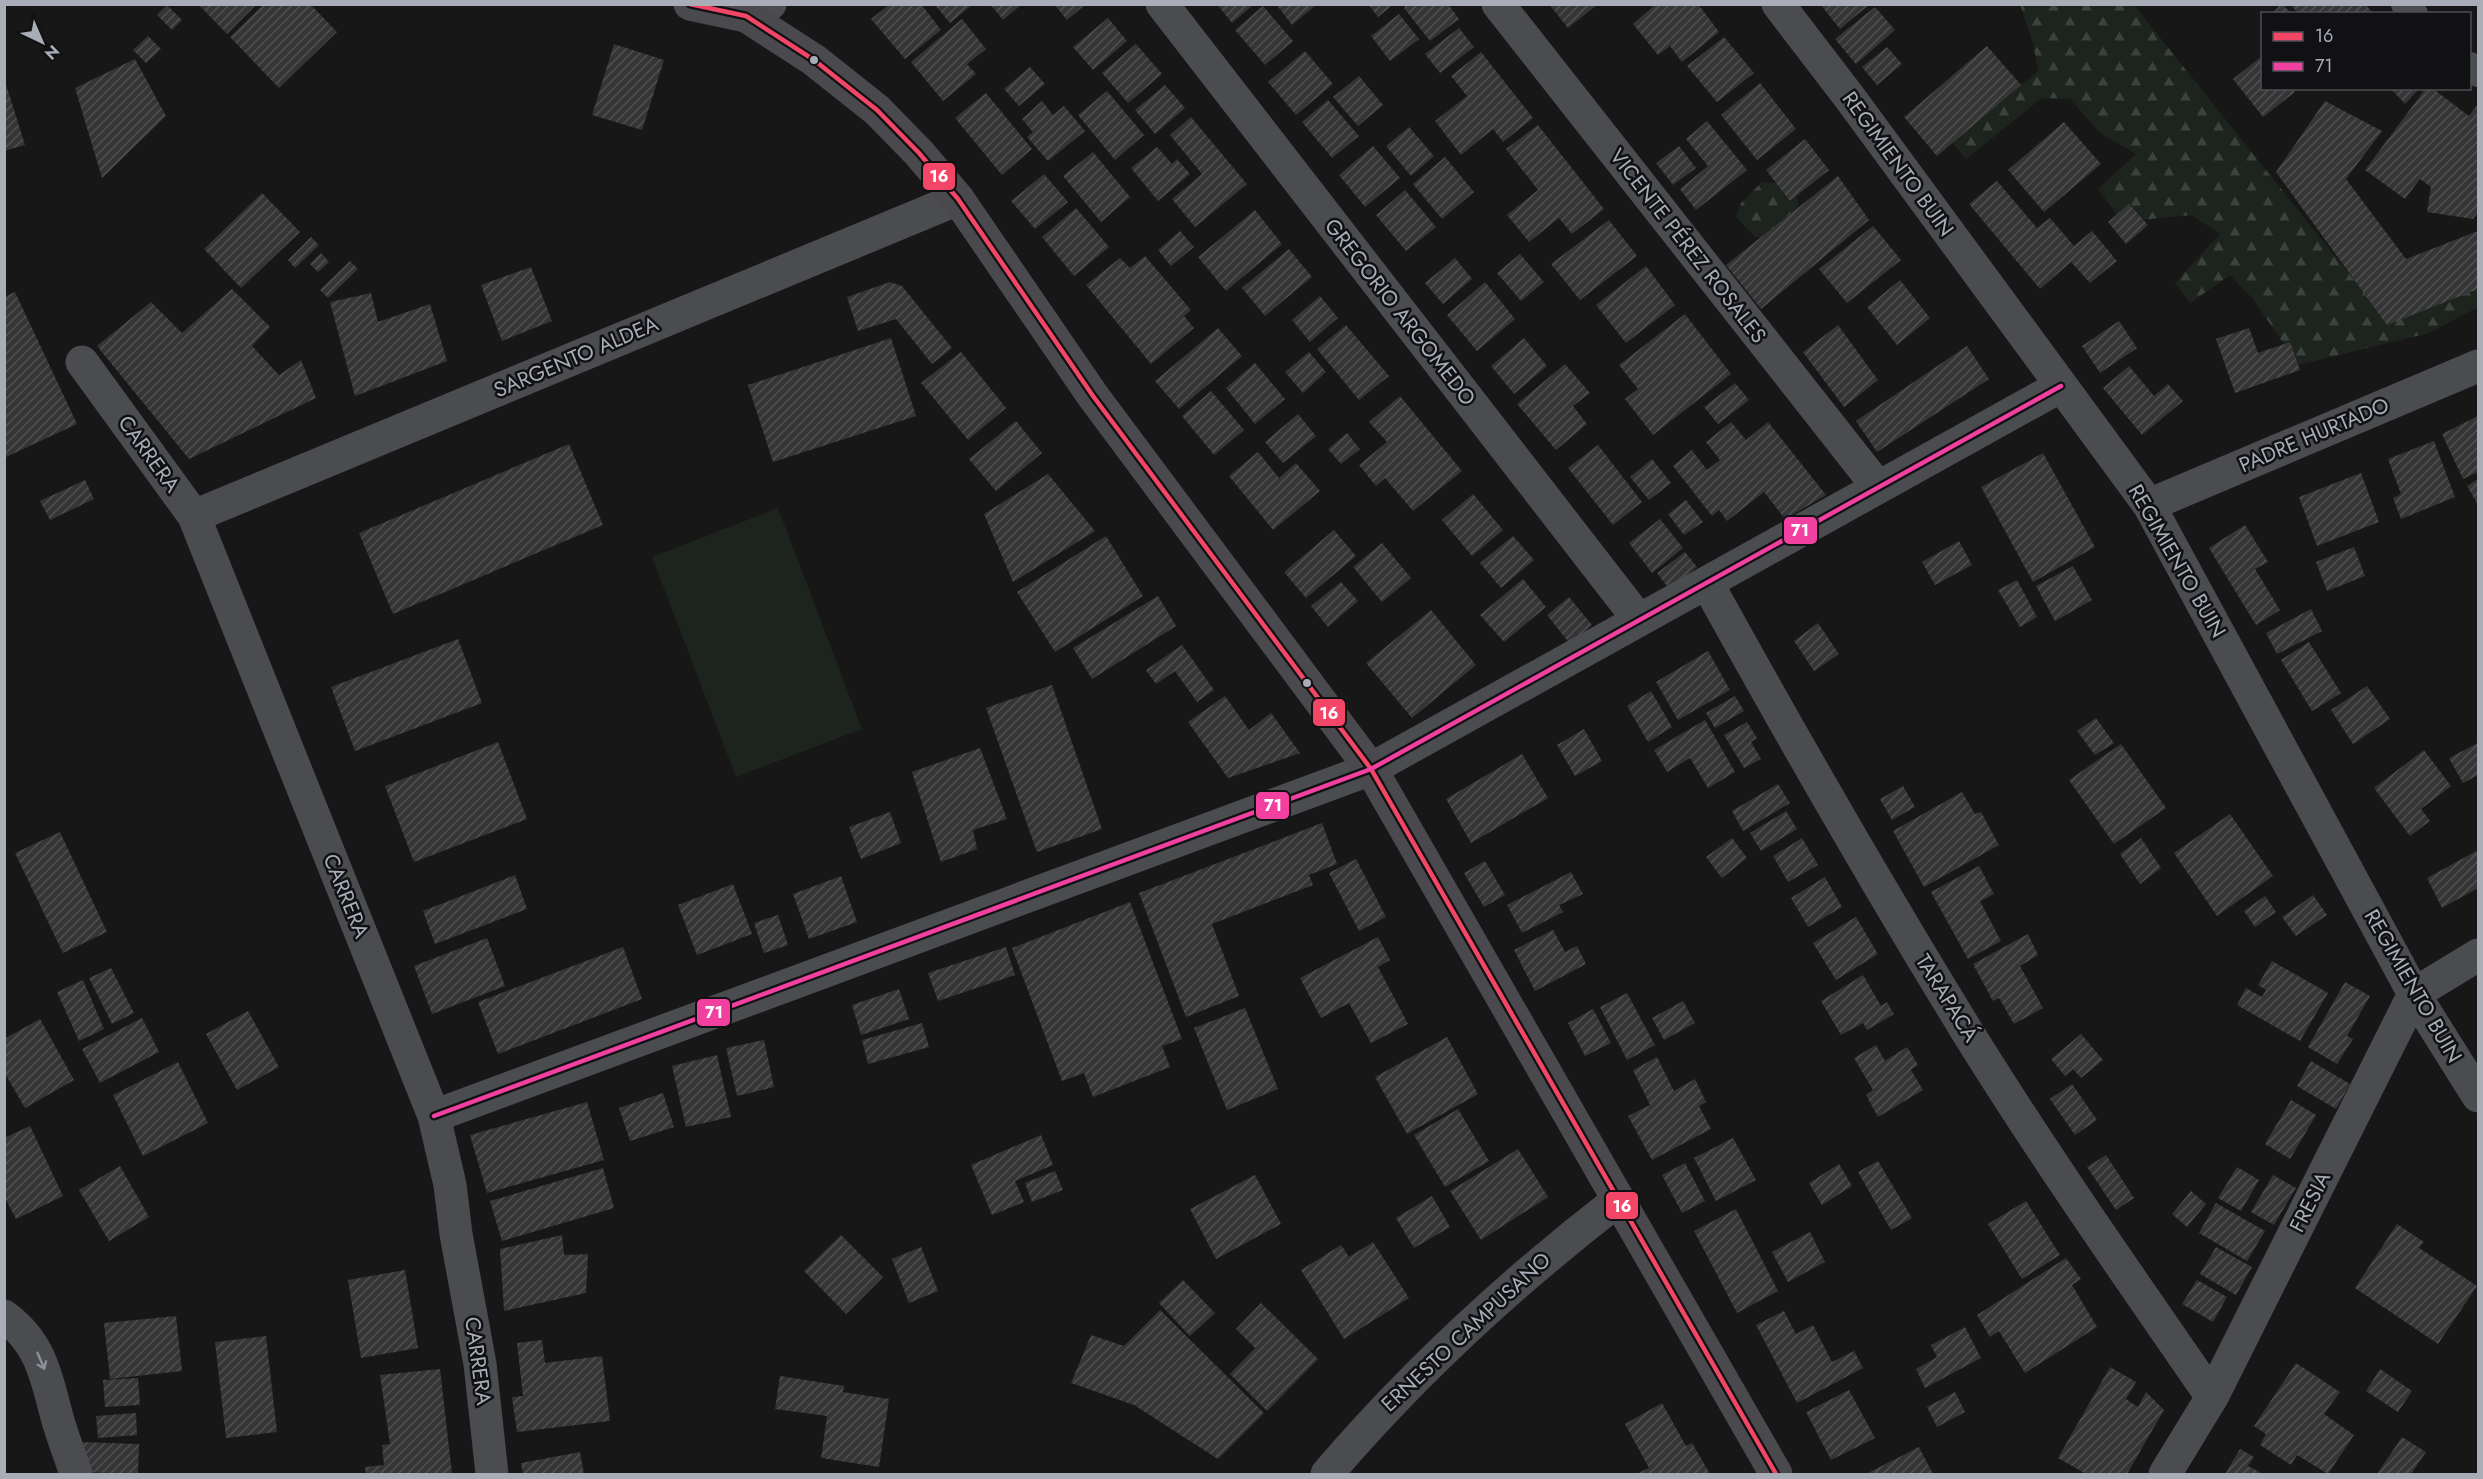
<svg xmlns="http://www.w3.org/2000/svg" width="2483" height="1479" font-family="Jost,sans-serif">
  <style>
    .forest { fill: url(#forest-firs) }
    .pitch { fill: #1d241e }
    .building { fill: url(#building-hatch) }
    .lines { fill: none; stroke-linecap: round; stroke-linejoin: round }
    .lane { stroke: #4b4c50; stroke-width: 28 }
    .street { stroke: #4b4c50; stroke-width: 33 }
    .secondary { stroke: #4a4a4e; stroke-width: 33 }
    .bus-1-casing { stroke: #111113; stroke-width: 9 }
    .bus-2-casing { stroke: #111113; stroke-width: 9 }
    .bus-1 { stroke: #f34667; stroke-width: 4.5 }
    .bus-2 { stroke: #f240a1; stroke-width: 4.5 }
    .oneway { stroke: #8c9099 }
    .bus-dot { fill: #a8adb8; stroke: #111113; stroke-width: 2 }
    .labels { text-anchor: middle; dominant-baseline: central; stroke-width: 5; stroke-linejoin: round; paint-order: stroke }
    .street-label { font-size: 21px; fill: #a8adb8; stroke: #111113 }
    .line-badge { stroke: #111113; stroke-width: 2 }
    .badge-label { font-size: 16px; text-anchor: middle; font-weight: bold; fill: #fff }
  </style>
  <defs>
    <pattern id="forest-firs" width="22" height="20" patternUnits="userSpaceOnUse" patternTransform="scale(1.5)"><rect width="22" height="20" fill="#1d241e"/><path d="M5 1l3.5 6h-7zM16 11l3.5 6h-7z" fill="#3b413d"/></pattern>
    <pattern id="building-hatch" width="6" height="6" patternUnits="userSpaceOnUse" patternTransform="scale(1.5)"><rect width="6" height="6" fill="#353536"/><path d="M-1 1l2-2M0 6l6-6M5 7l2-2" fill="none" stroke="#4f5051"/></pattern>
  </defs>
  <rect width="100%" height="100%" fill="#171717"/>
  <path class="forest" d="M2020,5H2134L2378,310L2478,272V307L2429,333L2298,365L2253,299L2230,275L2190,303L2175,283L2220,234L2192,215L2140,220L2118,216L2098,189L2136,154L2100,133L2070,99L2042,98L1966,159L1952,142L2038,71L2033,43Z
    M1762,182L1794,184L1799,206L1785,237H1755L1736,217L1741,203Z"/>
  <path class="pitch" d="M778,508L862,729L736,777L652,557Z"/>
  <path class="building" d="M198,4H257L227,34Z
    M264,4H310L337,32L279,88L230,37Z
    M890,4H921L941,30L905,59L871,19Z
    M934,4H973L950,23Z
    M990,4H1022L1003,20Z
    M1054,4H1086L1067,20Z
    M1217,4H1254L1232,23Z
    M1276,4H1317L1292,25Z
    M1368,4H1394L1378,17Z
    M1408,4H1448L1459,19L1430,41L1404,8Z
    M1549,4H1598L1568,28Z
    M1656,4H1698L1719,32L1682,62L1670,46L1658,55L1633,24Z
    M1820,4H1870L1840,29Z
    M2281,4H2282L2292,14H2272Z
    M2290,4H2365L2374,14H2299Z
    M167,5L182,20L172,30L157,15Z
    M1263,6L1293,41L1265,65L1235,30Z
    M1875,7L1895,30L1856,64L1835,39Z
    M1399,14L1419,39L1390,61L1371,36Z
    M1108,18L1127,41L1093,70L1073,47Z
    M962,19L986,49L967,64L976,74L943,101L911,62Z
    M1459,28L1474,47L1440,73L1425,54Z
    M148,36L161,49L146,63L133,50Z
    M1724,37L1754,73L1717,102L1687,66Z
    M614,44L664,60L642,130L592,115Z
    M1136,44L1162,74L1128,103L1102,73Z
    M1987,46L2021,85L1937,156L1904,117Z
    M1887,47L1902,64L1877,85L1862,67Z
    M1305,51L1333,84L1296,115L1268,82Z
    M1481,52L1533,118L1503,142L1493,129L1461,155L1435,121L1467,96L1451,76Z
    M2262,56V88H2293L2295,92L2263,117L2233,79Z
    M135,59L166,116L102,178L75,88Z
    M1030,67L1045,84L1019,106L1004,89Z
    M1359,76L1383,105L1358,126L1333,97Z
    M4,78L25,145L4,151Z
    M1760,83L1796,129L1757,160L1721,115Z
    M1165,85L1185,108L1155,134L1135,110Z
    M2390,88H2420L2405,104Z
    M2426,88H2432L2469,116L2478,104V212L2473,219L2427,212L2431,187L2420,179L2405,199L2365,170Z
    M1107,91L1144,135L1115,160L1078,115Z
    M986,93L1032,149L1002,175L955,118Z
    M1328,100L1359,136L1332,158L1302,122Z
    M1042,101L1053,115L1064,106L1085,131L1048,161L1027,137L1033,132L1022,119Z
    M2325,101L2382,131L2346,179L2406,259L2478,231V289L2387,325L2276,172Z
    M1191,117L1247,184L1195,227L1172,199L1202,174L1170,135Z
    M1707,121L1747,170L1696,210L1680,189L1708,166L1686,139Z
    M2064,122L2101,164L2044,212L2008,170Z
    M1538,125L1604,209L1572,234L1559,218L1529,242L1507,215L1538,190L1506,149Z
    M1409,127L1434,156L1411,176L1386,146Z
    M1805,139L1829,170L1790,201L1766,170Z
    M1373,146L1400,178L1365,207L1339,175Z
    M1679,146L1696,168L1673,185L1656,163Z
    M1157,147L1172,164L1177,159L1190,174L1158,201L1131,168Z
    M1093,152L1130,197L1101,222L1063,176Z
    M1445,157L1474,192L1442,219L1413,184Z
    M1044,174L1068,202L1035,229L1011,201Z
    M1838,176L1869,220L1761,309L1726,265Z
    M1997,181L2037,228L2050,218L2074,246L2092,231L2117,261L2090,283L2071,262L2040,289L1969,204Z
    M1405,190L1436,227L1406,251L1376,215Z
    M262,193L300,232L241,288L204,249Z
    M2129,204L2148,225L2126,244L2108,222Z
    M1076,208L1109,247L1074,276L1042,237Z
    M1255,210L1282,244L1226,291L1198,257Z
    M1609,220L1637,256L1580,300L1551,264Z
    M1873,226L1901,260L1847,303L1819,269Z
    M1180,231L1194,247L1171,266L1158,250Z
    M311,237L319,245L295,268L288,260Z
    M1289,249L1312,277L1265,316L1242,288Z
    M321,253L329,262L318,272L310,264Z
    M1520,254L1544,282L1521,301L1497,273Z
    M1145,256L1191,310L1184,316L1194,328L1151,364L1086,285L1120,258L1130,268Z
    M1455,258L1472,279L1443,304L1425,283Z
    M350,261L358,269L328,298L320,290Z
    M1646,266L1675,305L1626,343L1596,305Z
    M531,267L552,321L502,341L481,285Z
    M1900,280L1930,318L1897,345L1867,307Z
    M890,282L902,286L952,348L932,364L896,319L858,331L847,297Z
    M1485,282L1515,319L1477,351L1447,315Z
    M232,289L270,327L252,346L279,375L301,360L316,398L189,459L97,346L151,302L182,333Z
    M15,292L77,424L4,458V297Z
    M371,293L378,322L430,304L447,361L355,396L330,302Z
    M1320,296L1338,318L1310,342L1292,320Z
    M1685,314L1731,374L1653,435L1625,399L1638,389L1619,365Z
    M2119,321L2137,348L2100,373L2082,346Z
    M1346,325L1389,376L1359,400L1317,349Z
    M1838,325L1878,380L1844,407L1803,352Z
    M1218,328L1242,356L1179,409L1155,381Z
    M2249,328L2258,353L2290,342L2300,370L2235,393L2216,339Z
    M891,338L916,416L773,462L748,385Z
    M1524,338L1547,366L1514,394L1491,366Z
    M1967,346L1989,379L1877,452L1856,421Z
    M961,352L1006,408L968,440L921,383Z
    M1309,352L1326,372L1303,393L1285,372Z
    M1255,363L1285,399L1255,424L1226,388Z
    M1565,364L1590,393L1573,406L1587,424L1556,450L1517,404Z
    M2129,366L2154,396L2168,384L2183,401L2142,435L2103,388Z
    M1735,383L1749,400L1718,424L1704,407Z
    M1211,391L1244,430L1214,455L1182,416Z
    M1400,396L1462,471L1413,511L1385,478L1376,486L1359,465L1387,442L1369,422Z
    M1298,414L1316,436L1283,463L1265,442Z
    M2478,416V472L2463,479L2442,434Z
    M1016,421L1042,453L996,491L969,459Z
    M1731,422L1746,440L1768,422L1826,495L1785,519L1764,492L1727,521L1719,510L1712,516L1673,466L1692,450L1707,470L1720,460L1706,442Z
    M1347,433L1360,449L1341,464L1328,449Z
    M2434,441L2455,497L2401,519L2393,498L2401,494L2388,459Z
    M569,444L603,525L393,614L359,533Z
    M1598,445L1642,502L1613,525L1568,468Z
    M1258,452L1279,478L1296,463L1320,491L1273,530L1229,476Z
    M2043,453L2095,547L2033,582L1981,487Z
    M1652,459L1671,483L1649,500L1630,477Z
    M2361,473L2379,522L2317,546L2299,497Z
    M1048,474L1095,531L1013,582L984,514Z
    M2478,479V505L2467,486Z
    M85,480L94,499L50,520L40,501Z
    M1473,494L1503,530L1472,556L1442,520Z
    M1686,500L1703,522L1684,535L1668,514Z
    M1660,519L1683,548L1652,573L1629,543Z
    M2245,525L2268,562L2255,569L2280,610L2256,625L2209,548Z
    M1334,530L1356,556L1306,598L1284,572Z
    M1106,536L1143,596L1055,652L1017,592Z
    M1513,536L1534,560L1501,588L1480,563Z
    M1959,541L1972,565L1935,585L1922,562Z
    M1382,543L1411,578L1382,602L1353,567Z
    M2354,547L2365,576L2327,591L2316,562Z
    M1685,552L1697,567L1669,589L1657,573Z
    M2073,566L2092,600L2055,621L2036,586Z
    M1523,579L1546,607L1504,642L1480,615Z
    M2017,580L2037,617L2020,627L1998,590Z
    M1341,582L1358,601L1328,627L1311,606Z
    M1158,596L1176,626L1092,679L1073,648Z
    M1569,597L1592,625L1570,644L1547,615Z
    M2311,609L2322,631L2277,654L2266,633Z
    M1431,610L1476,665L1412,718L1366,663Z
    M1818,623L1839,654L1814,671L1794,641Z
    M458,639L482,703L355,751L331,687Z
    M2309,642L2341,693L2312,711L2281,660Z
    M1182,645L1214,690L1197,702L1175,671L1156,684L1146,670Z
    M1708,651L1730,690L1678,720L1656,682Z
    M1052,685L1102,829L1037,852L986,708Z
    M2367,686L2390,719L2353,744L2331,710Z
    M1651,691L1672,727L1648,742L1627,706Z
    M1225,696L1249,730L1271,713L1300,753L1228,778L1188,722Z
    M1735,696L1744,711L1715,728L1706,713Z
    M2096,718L2114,743L2095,755L2077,731Z
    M1705,720L1735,772L1708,788L1690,758L1667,772L1654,750Z
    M1747,722L1757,738L1751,742L1761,759L1744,768L1724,735Z
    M1584,729L1602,761L1575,776L1557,745Z
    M498,742L527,819L414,862L385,786Z
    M2478,743V775L2463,783L2449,758Z
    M2121,744L2166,808L2114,844L2069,780Z
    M980,748L1007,819L973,830L977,849L941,862L912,772Z
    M2424,750L2451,786L2421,809L2430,821L2410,836L2374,788Z
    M1522,754L1548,798L1471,843L1446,799Z
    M1778,784L1790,803L1743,831L1732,811Z
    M1903,786L1915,807L1892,820L1880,799Z
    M1962,792L1975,814L1981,812L1999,845L1924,887L1893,831Z
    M1786,811L1797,829L1761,851L1750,833Z
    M890,812L901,843L861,859L849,827Z
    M2230,814L2273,876L2217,916L2174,853Z
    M1322,823L1337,864L1309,875L1313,885L1212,924L1239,996L1186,1017L1139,893Z
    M60,832L107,932L63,953L15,853Z
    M1732,838L1747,858L1722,878L1706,857Z
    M1802,838L1818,865L1788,882L1773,856Z
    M2141,838L2161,868L2140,884L2120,854Z
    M2478,850V888L2442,908L2427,878Z
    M1356,859L1386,917L1359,931L1329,873Z
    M1485,861L1505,895L1484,907L1464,873Z
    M1979,866L1994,894L1980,901L2001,941L1968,959L1931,892Z
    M1571,872L1583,894L1559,905L1563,912L1522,933L1507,905Z
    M515,875L527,909L435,944L423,911Z
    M841,876L857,922L809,939L793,894Z
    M1825,877L1842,907L1808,927L1791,898Z
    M733,884L752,934L697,955L678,905Z
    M2313,895L2327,915L2296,936L2282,917Z
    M2265,896L2276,912L2255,927L2244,911Z
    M1130,902L1182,1039L1162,1046L1170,1067L1093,1097L1084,1073L1062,1081L1012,948Z
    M778,915L788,945L764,953L754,923Z
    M1856,917L1878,954L1836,980L1813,943Z
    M1553,930L1565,952L1577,946L1586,964L1535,991L1514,950Z
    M2028,934L2038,955L2020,966L2043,1008L2014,1024L1999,998L1993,1001L1973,964Z
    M1378,937L1390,960L1378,967L1408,1024L1371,1043L1349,1003L1321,1018L1300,978Z
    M487,938L505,986L432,1014L414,966Z
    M623,947L642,999L498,1054L478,1002Z
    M1006,947L1015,975L938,1001L928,973Z
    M2272,961L2328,993L2300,1041L2237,1005L2246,988L2262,997L2266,990L2258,985Z
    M111,968L134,1013L112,1024L89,978Z
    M1863,975L1881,1006L1887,1002L1894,1014L1867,1030L1863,1023L1841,1035L1821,1001Z
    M83,980L104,1029L79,1041L57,992Z
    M2345,982L2370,996L2347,1036L2353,1039L2337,1064L2308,1047Z
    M899,989L909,1019L861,1035L852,1005Z
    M1627,993L1655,1045L1627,1060L1600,1007Z
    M1683,1001L1695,1023L1664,1040L1652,1018Z
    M1245,1008L1278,1089L1227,1110L1194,1028Z
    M1593,1009L1611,1043L1585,1056L1568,1023Z
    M248,1011L279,1067L237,1090L206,1034Z
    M142,1018L159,1052L100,1083L82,1049Z
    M40,1019L74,1080L25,1108L4,1072V1039Z
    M922,1023L929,1047L868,1064L862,1040Z
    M2081,1034L2103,1060L2081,1078L2073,1069L2065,1076L2051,1059Z
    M1447,1037L1478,1094L1407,1134L1375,1077Z
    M764,1040L774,1087L737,1096L726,1048Z
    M1876,1045L1885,1061L1907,1047L1918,1065L1911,1070L1923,1090L1878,1117L1866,1095L1873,1090L1854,1058Z
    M717,1055L731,1117L686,1127L672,1066Z
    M1657,1057L1674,1091L1695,1079L1706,1102L1699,1106L1711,1129L1652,1160L1628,1116L1650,1105L1633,1070Z
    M2311,1061L2350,1084L2336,1109L2297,1086Z
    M178,1062L208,1123L143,1156L113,1095Z
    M2072,1084L2097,1120L2075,1135L2050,1099Z
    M663,1093L674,1127L630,1141L619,1108Z
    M2291,1100L2316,1115L2290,1159L2265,1144Z
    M587,1102L604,1160L487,1193L470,1135Z
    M1458,1109L1489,1161L1445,1187L1414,1135Z
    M30,1126L63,1196L16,1219L4,1196V1138Z
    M1041,1135L1053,1165L1015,1181L1024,1202L992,1215L971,1165Z
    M1733,1138L1756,1180L1716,1201L1694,1158Z
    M1518,1149L1548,1197L1481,1240L1450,1191Z
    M2106,1155L2134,1198L2116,1210L2087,1167Z
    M1878,1161L1912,1218L1891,1230L1858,1172Z
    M1685,1163L1705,1201L1682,1213L1662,1175Z
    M1839,1164L1852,1186L1822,1205L1809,1183Z
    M120,1166L149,1217L109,1241L79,1190Z
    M2237,1167L2259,1180L2241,1211L2218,1198Z
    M603,1168L614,1208L502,1241L490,1201Z
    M1055,1171L1063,1190L1032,1202L1025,1183Z
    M1255,1175L1281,1224L1216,1259L1190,1209Z
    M2273,1175L2296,1188L2274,1225L2251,1212Z
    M2191,1191L2206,1204L2187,1227L2172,1214Z
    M1432,1196L1450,1227L1414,1248L1396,1218Z
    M2026,1201L2060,1255L2022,1279L1988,1224Z
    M2216,1203L2265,1231L2247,1261L2199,1233Z
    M1736,1209L1778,1291L1737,1313L1694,1231Z
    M2397,1224L2424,1242L2419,1248L2477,1286L2438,1344L2355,1288Z
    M1810,1232L1825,1262L1788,1282L1772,1252Z
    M562,1235L564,1255L588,1254L586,1293L504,1311L500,1249Z
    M841,1235L883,1277L846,1314L804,1271Z
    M1373,1242L1409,1298L1344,1339L1301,1270L1341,1245L1349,1257Z
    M921,1247L938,1291L909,1303L892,1259Z
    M2216,1247L2252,1267L2236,1295L2200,1274Z
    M2066,1258L2081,1279L2072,1285L2097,1327L2025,1373L1999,1331L1990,1337L1977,1315Z
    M405,1270L418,1348L361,1358L348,1280Z
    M1183,1280L1215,1313L1190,1336L1159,1303Z
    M2197,1280L2227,1297L2213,1322L2182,1304Z
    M1261,1303L1318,1359L1267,1411L1230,1374L1255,1348L1236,1329Z
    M1160,1310L1264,1413L1218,1459L1134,1405L1071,1383L1091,1335L1124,1346Z
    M1784,1311L1796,1334L1813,1325L1832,1362L1854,1351L1863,1368L1797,1403L1756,1325Z
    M176,1316L182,1371L110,1379L104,1323Z
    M1965,1327L1981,1358L1925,1388L1916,1369L1937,1357L1931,1345Z
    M266,1336L277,1432L226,1438L215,1342Z
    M542,1340L545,1363L602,1356L610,1421L517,1432L512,1397L523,1396L517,1343Z
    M2296,1363L2340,1392L2324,1414L2354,1435L2328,1474L2297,1455L2291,1465L2260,1445L2266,1434L2254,1426Z
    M2110,1367L2136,1382L2126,1399L2138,1407L2146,1392L2164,1410L2127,1474H2086L2058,1458Z
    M440,1369L452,1474H366L365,1467L384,1465L382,1445L390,1444L380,1375Z
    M2380,1369L2412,1391L2398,1412L2366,1391Z
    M780,1376L844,1386L843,1392L889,1399L879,1467L821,1458L827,1416L775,1409Z
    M138,1378L140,1405L105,1407L103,1380Z
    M1849,1390L1875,1438L1831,1460L1806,1412Z
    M1955,1392L1965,1412L1937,1427L1927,1407Z
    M1662,1403L1686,1446L1692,1443L1710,1474H1636L1649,1468L1625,1424Z
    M136,1413L137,1435L98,1438L96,1416Z
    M2402,1437L2426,1452L2411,1474H2377Z
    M80,1442L139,1444L138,1474L79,1472Z
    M1919,1447L1933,1474H1866Z
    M2240,1449L2254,1457L2248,1466L2263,1474H2225Z
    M580,1452L584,1474H523L521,1463Z"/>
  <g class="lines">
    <path class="lane" d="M2405,4L2414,14
      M2470,66L2478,73"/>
    <path class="street" d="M1162,4L1639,620
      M1498,4L1878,487
      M1778,4L1850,98L2149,505L2414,994L2478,1096
      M746,16L770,4
      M82,362L194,516L434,1116L450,1185L456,1234L480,1364L492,1474
      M2149,505L2478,366
      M194,516L958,199
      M1707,583C1791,735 1877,885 1968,1033C2045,1157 2129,1277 2212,1397
      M434,1116L1371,769L2061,386
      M4,1316C41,1343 46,1376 57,1417C62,1436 70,1455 76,1474
      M1327,1474C1414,1372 1511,1283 1617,1201
      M2165,1474L2212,1397L2414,994L2478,955"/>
    <path class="secondary" d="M690,4L746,16L814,60L877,110L919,153L958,199L1093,396L1371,769L1776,1474"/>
    <g class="bus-1-casing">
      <path id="bus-1" d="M690,4L746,16L814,60L877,110L919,153L958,199L1093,396L1371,769L1776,1474"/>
    </g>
    <g class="bus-2-casing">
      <path id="bus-2" d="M434,1116L1371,769L2061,386"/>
    </g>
    <use href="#bus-1" class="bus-1"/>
    <use href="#bus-2" class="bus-2"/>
  </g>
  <defs><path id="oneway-shaft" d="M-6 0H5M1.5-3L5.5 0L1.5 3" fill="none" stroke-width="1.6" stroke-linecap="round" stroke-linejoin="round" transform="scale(1.5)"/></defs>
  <use class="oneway" href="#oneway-shaft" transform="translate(41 1361) rotate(67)"/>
  <g class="bus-dot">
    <circle cx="814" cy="60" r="5"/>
    <circle cx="1307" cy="683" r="5"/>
  </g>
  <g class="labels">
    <g class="street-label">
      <text transform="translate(1898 164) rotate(54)">REGIMIENTO BUIN</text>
      <text transform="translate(1688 246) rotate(52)">VICENTE PÉREZ ROSALES</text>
      <text transform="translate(1400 312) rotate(52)">GREGORIO ARGOMEDO</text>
      <text transform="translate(576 357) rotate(-23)">SARGENTO ALDEA</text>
      <text transform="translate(2314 435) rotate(-23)">PADRE HURTADO</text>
      <text transform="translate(149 454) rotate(54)">CARRERA</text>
      <text transform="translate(2177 561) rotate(60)">REGIMIENTO BUIN</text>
      <text transform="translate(346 896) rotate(68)">CARRERA</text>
      <text transform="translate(2413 986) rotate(60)">REGIMIENTO BUIN</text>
      <text transform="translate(1947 998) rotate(58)">TARAPACÁ</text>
      <text transform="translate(2310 1202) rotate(-63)">FRESIA</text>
      <text transform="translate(1466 1332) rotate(-43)">ERNESTO CAMPUSANO</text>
      <text transform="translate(478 1361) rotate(82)">CARRERA</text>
    </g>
  </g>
  <g class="line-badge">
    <rect x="922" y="162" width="34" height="29" rx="6" fill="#f34667"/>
    <rect x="1783" y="516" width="35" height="29" rx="6" fill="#f240a1"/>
    <rect x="1312" y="698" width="34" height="29" rx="6" fill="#f34667"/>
    <rect x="1255" y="791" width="35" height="29" rx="6" fill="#f240a1"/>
    <rect x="696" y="998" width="35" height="29" rx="6" fill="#f240a1"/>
    <rect x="1605" y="1191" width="34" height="29" rx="6" fill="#f34667"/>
  </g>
  <g class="badge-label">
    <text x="939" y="182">16</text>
    <text x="1800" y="536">71</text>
    <text x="1329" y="719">16</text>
    <text x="1273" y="811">71</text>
    <text x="714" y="1018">71</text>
    <text x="1622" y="1212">16</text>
  </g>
  <rect width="2483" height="1479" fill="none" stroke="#a8adb8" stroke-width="12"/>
  <rect x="2261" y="12" width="210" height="78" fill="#111113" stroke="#4d4f55" stroke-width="1.5"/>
  <rect x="2273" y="32" width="30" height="9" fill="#f34667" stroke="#4d4f55" stroke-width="1.5"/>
  <text x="2315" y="42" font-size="18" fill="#a8adb8">16</text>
  <rect x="2273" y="62" width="30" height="9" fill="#f240a1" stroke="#4d4f55" stroke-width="1.5"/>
  <text x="2315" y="72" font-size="18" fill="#a8adb8">71</text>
  <g transform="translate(42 42) rotate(136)" stroke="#111113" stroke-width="4.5" paint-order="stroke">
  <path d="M0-4.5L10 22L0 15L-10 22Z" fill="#a8adb8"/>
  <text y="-9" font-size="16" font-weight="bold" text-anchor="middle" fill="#a8adb8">N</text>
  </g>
</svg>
